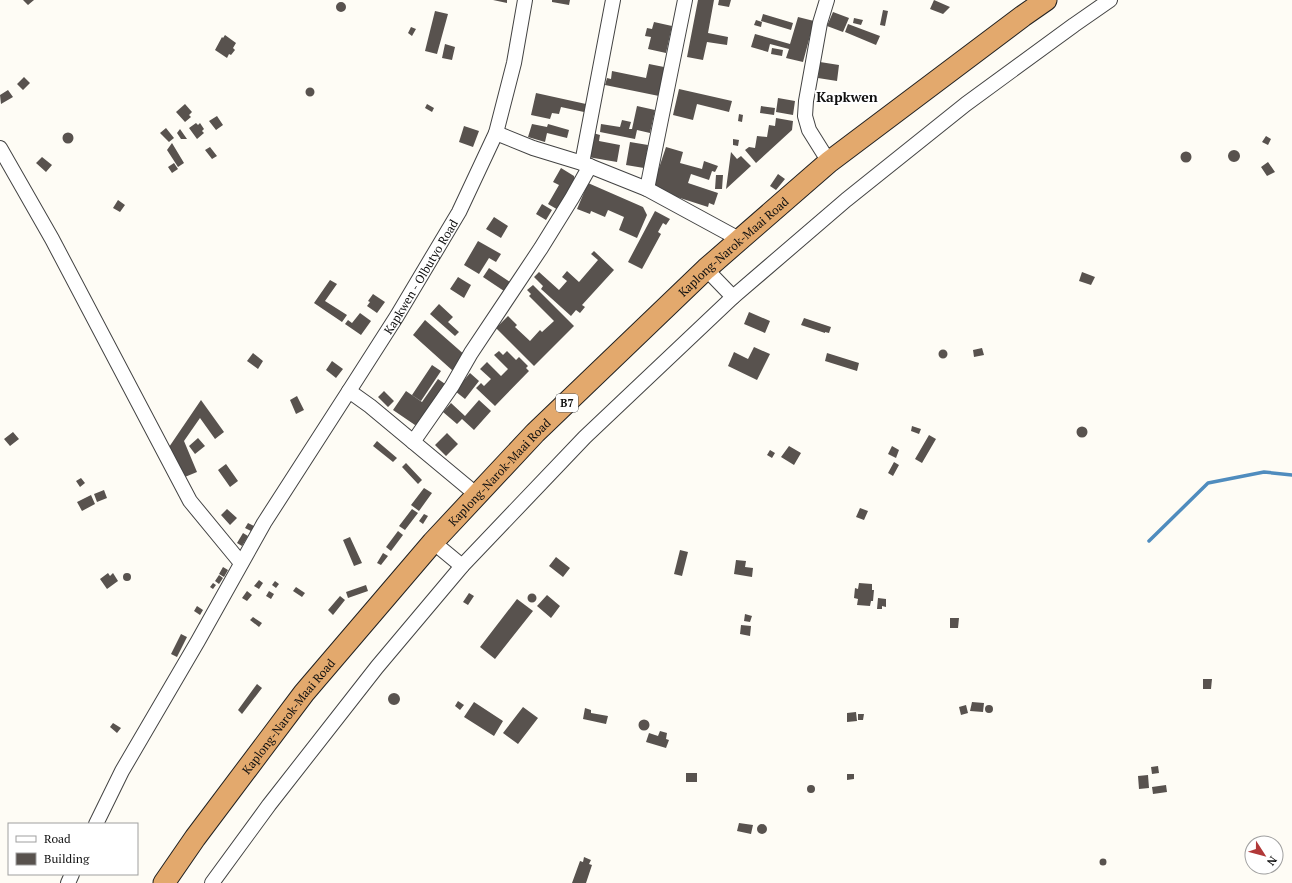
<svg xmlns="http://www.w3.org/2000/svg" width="1292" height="883" font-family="'PT Serif',serif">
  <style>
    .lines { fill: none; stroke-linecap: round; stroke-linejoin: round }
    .stream { stroke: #4f8cbe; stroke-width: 3.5 }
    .building { fill: #58524e }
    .minor-casing { stroke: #434343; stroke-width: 16 }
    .highway-casing { stroke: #212121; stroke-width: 23 }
    .minor { stroke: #fff; stroke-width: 14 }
    .highway { stroke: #e3a96d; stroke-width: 21 }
    .labels { text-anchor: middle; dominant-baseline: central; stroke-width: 4; stroke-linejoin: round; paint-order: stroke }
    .shield { fill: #fff; stroke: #585858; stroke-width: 1 }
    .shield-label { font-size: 11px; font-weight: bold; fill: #101010 }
    .street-label { font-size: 12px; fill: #101010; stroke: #fff }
    .quarter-label { font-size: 14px; font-weight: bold; fill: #101010; stroke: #fff }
  </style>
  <rect width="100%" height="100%" fill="#fefcf5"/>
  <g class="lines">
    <path class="stream" d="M1149,541L1208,483L1264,472L1292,475"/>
  </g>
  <path class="building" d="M23,0H34L28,5Z
    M493,0H507V3Z
    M552,0H570L569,5L552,2Z
    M698,0H714L708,33L728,37L727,45L707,42L703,60L687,57Z
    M719,0H731L729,7L718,5Z
    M934,0L950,7L943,14L930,9Z
    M336 7a5 5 0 1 1 10 0a5 5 0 1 1-10 0Z
    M883,10L888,11L885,26L880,25Z
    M435,11L448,14L437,54L425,51Z
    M833,12L849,18L843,32L827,26Z
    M763,14L793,23L791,30L761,21Z
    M798,17L814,21L803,62L786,58L789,49L770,44L768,52L751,47L755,34L790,44Z
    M854,18L863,20L861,25L853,23Z
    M756,20L762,22L761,27L754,25Z
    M654,22L672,26L666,53L648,49L651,37L645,36L647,28L652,29Z
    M848,24L880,36L876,45L845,32Z
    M411,27L416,29L412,36L408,33Z
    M225,35L236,43L233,48L235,50L231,55L229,54L227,58L215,50L222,37L223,38Z
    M445,44L455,47L452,60L442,58Z
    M772,48L783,50L782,56L771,54Z
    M820,62L839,65L837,81L818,78Z
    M649,64L664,67L659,96L605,85L607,78L611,79L612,71L646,78Z
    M24,77L30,83L23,90L17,84Z
    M305.5 92a4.5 4.5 0 1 1 9 0a4.5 4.5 0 1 1-9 0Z
    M679,89L732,101L729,112L697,104L693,120L673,115Z
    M8,90L13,97L1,104L0,95Z
    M536,93L586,104L584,112L561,107L559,114L552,113L550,119L531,115Z
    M778,98L795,101L793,115L776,112Z
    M185,104L192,112L189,115L191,117L185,122L176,112Z
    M427,104L434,108L432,112L425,108Z
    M637,106L655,110L650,133L637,130L635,139L600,132L601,124L620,127L622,120L631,122L629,129H632Z
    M761,106L775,108L774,115L760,113Z
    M739,114L743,115L742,122L738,121Z
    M217,116L223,125L216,130L209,121Z
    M776,118L793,121L792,130L756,163L745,150L749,147L755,148L757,136L767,137L769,125L775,126Z
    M196,123L198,125L200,123L204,129L202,131L204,133L197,139L189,128Z
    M532,124L547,127L548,124L569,130L567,138L547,133L545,142L528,137Z
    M464,126L479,131L473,147L459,142Z
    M166,128L174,138L169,142L160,133Z
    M180,129L187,139H181L177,133Z
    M62.5 138a5.5 5.5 0 1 1 11 0a5.5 5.5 0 1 1-11 0Z
    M593,133L600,135L599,141L620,145L617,162L588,157Z
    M1266,136L1271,139L1268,145L1262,142Z
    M733,139L739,140L738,146L733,145Z
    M630,142L648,145L644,168L626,165Z
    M172,143L184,163L178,167L167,150Z
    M210,147L217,156L212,159L205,150Z
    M666,147L683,152L680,163L702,169L704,161L718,166L715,172L712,171L709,180L691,174L688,183L718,193L714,205L709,203L708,207L652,189Z
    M1228 156a6 6 0 1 1 12 0a6 6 0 1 1-12 0Z
    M1180.5 157a5.5 5.5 0 1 1 11 0a5.5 5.5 0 1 1-11 0Z
    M731,152L737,159L741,156L751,166L726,189Z
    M42,157L52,165L46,172L36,163Z
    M1268,162L1275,172L1267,176L1261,167Z
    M174,163L178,169L172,173L168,167Z
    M561,168L574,176L576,185L560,211L548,204L559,185L553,182Z
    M778,174L785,179L776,190L770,186Z
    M716,175H723L722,189H715Z
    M588,183L643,207L647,215L637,238L619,230L624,217L608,210L605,217L591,211L590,214L577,209Z
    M118,200L125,205L120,212L113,208Z
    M542,204L552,210L546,220L536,214Z
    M655,211L670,219L666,225L663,223L658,232L661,234L642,269L628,262Z
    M494,217L508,226L501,238L486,229Z
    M478,241L501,254L496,262L489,258L479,274L464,265Z
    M594,251L614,270L582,305L585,307L580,313L576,310L571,316L541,289L543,286L534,277L539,272L559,290L567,281L562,277L567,271L579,282L598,260L591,254Z
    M489,268L510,282L504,291L483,277Z
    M1082,272L1095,277L1091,285L1079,281Z
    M458,277L471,285L464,298L450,289Z
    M330,280L337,284L325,301L347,315L342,322L314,303Z
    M533,285L574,326L534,366L496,328L508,316L517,325L515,327L530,341L540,330L542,332L554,321L529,296L531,294L527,290Z
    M373,294L385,302L377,313L367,306L370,302L368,301Z
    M439,304L453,317L448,322L459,332L455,336L430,314Z
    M749,312L770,321L765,333L744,324Z
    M360,313L371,321L361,335L345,324L348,320L352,323Z
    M804,318L831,327L829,333L825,332V333L801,325Z
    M425,320L466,356L453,371L413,335Z
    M754,347L770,354L757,380L728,366L734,352L748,359Z
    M982,348L984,355L974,357L973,350Z
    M938.5 354a4.5 4.5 0 1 1 9 0a4.5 4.5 0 1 1-9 0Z
    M499,351L503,355L507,351L516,360L519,357L528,366L526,368L529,371L495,406L476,388L481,383L484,386L491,379L480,369L487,362L501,376L508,369L494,355Z
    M253,353L263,361L258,369L247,361Z
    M827,353L859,363L857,371L825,361Z
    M332,361L343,369L336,378L326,370Z
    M432,365L441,371L421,401L412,395Z
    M470,373L479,381L465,399L455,391Z
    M438,379L448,386L423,423L415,425L393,410L406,391L422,402Z
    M384,391L394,401L388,407L378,397Z
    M297,396L304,410L296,414L290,400Z
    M201,400L224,432L215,439L200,418L184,441L197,472L180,479L167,450Z
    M479,400L491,411L474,430L462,419L457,424L443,412L451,403L465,416Z
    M912,426L921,429L919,434L911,431Z
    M1076.5 432a5.5 5.5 0 1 1 11 0a5.5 5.5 0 1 1-11 0Z
    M13,432L19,439L10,446L4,439Z
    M447,433L458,444L446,456L435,445Z
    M929,435L936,439L922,463L915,459Z
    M198,438L205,446L195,454L189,446Z
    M377,441L397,458L393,462L373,446Z
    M789,446L801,453L794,465L781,457Z
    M892,446L899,450L896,458L888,454Z
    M770,450L775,453L772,458L767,455Z
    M894,462L899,465L893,476L888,473Z
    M406,463L422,480L418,484L402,467Z
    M226,464L238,481L230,487L218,470Z
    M81,478L85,483L80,487L76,481Z
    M424,488L432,493L419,511L411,505Z
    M104,490L107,498L97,502L94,494Z
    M91,495L95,504L82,511L77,502Z
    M860,508L868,511L864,520L856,517Z
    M227,509L237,518L230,525L221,515Z
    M412,509L418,513L405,530L399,526Z
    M424,514L428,516L423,524L419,521Z
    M248,523L254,526L251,531L245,528Z
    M398,531L403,535L391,551L386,547Z
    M243,533L248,536L242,546L237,543Z
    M350,537L362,563L354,566L343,540Z
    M680,550L688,552L682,576L674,574Z
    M383,553L388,556L381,565L377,563Z
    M556,557L570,568L563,577L549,566Z
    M736,560L746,561L745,567L753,568L752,577L734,574Z
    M223,567L228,570L224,577L219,574Z
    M123 577a4 4 0 1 1 8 0a4 4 0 1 1-8 0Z
    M108,573L110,576L113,573L118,581L107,589L100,579Z
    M219,575L223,578L219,584L215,581Z
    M259,580L263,583L259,589L254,586Z
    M275,581L279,584L276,588L272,585Z
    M213,583L216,585L213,589L210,587Z
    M859,583L872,584V590H874L873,601H871L870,606L857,605L858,599L854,598L855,588L858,589Z
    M366,585L368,591L348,598L346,592Z
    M296,587L305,593L302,597L293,591Z
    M247,591L252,595L247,601L242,598Z
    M269,591L274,594L271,599L266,596Z
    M469,593L474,596L468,605L463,602Z
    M527.5 598a4.5 4.5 0 1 1 9 0a4.5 4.5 0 1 1-9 0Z
    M547,595L560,606L551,618L537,606Z
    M340,596L345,600L333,615L328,610Z
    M878,598L886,599V607L882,606V609H877Z
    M517,599L533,611L495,659L480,647Z
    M197,606L203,610L200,615L194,611Z
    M745,614L752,616L750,622L744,621Z
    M253,617L262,623L259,627L250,620Z
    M950,618H959L958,628H950Z
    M741,625L751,626L750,636L740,634Z
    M181,634L187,637L177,657L171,654Z
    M1203,679H1212L1211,689H1203Z
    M257,684L262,688L242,714L238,710Z
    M388 699a6 6 0 1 1 12 0a6 6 0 1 1-12 0Z
    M458,701L464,705L460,710L455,706Z
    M474,702L503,721L494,736L464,717Z
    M972,702L984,703L983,712L970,711Z
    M966,705L968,713L961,715L959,707Z
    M985 709a4 4 0 1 1 8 0a4 4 0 1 1-8 0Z
    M523,707L538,718L518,744L503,733Z
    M585,708L591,710V713L608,716L606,724L583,719Z
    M856,712L857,721L847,722V713Z
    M858,714H864L863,720H858Z
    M638.5 725a5.5 5.5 0 1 1 11 0a5.5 5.5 0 1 1-11 0Z
    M113,723L121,728L117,733L110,727Z
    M660,731L667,733L666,739L669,740L666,748L646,742L649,733L658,736Z
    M1158,766L1159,773L1152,774L1151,767Z
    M686,773H697V782H686Z
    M847,774H854V779L847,780Z
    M1148,775L1149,788L1139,789L1138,776Z
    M1166,785L1167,792L1153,794L1152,787Z
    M807 789a4 4 0 1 1 8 0a4 4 0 1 1-8 0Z
    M739,823L753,825L751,834L737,831Z
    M757 829a5 5 0 1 1 10 0a5 5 0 1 1-10 0Z
    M584,857L591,860L589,864L592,865L586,883H572L580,861L583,862Z
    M1099.5 862a3.5 3.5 0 1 1 7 0a3.5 3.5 0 1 1-7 0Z"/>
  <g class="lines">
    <g class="minor-casing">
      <g id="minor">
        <path d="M827,0L820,23L806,101L805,116L809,130L829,162"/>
        <path d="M496,133L533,148L582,163L647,189L739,239"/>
        <path d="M0,148L52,239L190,501L241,563"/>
        <path d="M582,163L613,0"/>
        <path d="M647,189L685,0"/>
        <path d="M706,269L733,297"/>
        <path d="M413,442L452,386L471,353L541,248L572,198L590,166"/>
        <path id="s1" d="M477,495L370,406L349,391L397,316L459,212L496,133L514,63L525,0"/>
        <path d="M433,542L462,566"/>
        <path d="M96,824L122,771L198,641L264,523L349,391"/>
        <path d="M68,883L72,874"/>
        <path d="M212,883L269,805L377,667L462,566L585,437L733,297L846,200L966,104L1074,25L1110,0"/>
      </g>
    </g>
    <g class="highway-casing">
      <g id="highway">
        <path id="s2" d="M164,883L195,838L304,693L433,542L535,433L706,269L829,162L1023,16L1046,0"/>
      </g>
    </g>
    <use href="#minor" class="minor"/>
    <use href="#highway" class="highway"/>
  </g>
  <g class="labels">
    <rect class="shield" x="556" y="394" width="22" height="18" rx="3"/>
    <g class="shield-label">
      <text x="567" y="403">B7</text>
    </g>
    <g class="street-label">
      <text stroke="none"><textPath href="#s2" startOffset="856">Kaplong-Narok-Maai Road</textPath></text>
      <text stroke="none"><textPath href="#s1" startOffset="300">Kapkwen - Olbutyo Road</textPath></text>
      <text stroke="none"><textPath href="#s2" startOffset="531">Kaplong-Narok-Maai Road</textPath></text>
      <text stroke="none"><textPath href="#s2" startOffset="208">Kaplong-Narok-Maai Road</textPath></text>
    </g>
    <g class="quarter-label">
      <text x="847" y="96">Kapkwen</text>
    </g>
  </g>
  <rect x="8" y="823" width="130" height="52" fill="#ffffff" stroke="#9f9f9f"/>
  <rect x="16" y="836" width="20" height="6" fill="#ffffff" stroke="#9f9f9f"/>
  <text x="44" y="843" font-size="12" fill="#101010">Road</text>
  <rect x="16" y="853" width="20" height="12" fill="#58524e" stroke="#9f9f9f"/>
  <text x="44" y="863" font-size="12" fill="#101010">Building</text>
  <g transform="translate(1264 855) rotate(126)"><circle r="19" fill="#ffffff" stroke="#9f9f9f"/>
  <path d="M0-3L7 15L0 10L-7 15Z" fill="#b13838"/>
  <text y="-6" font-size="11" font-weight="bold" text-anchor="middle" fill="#101010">N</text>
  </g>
</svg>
